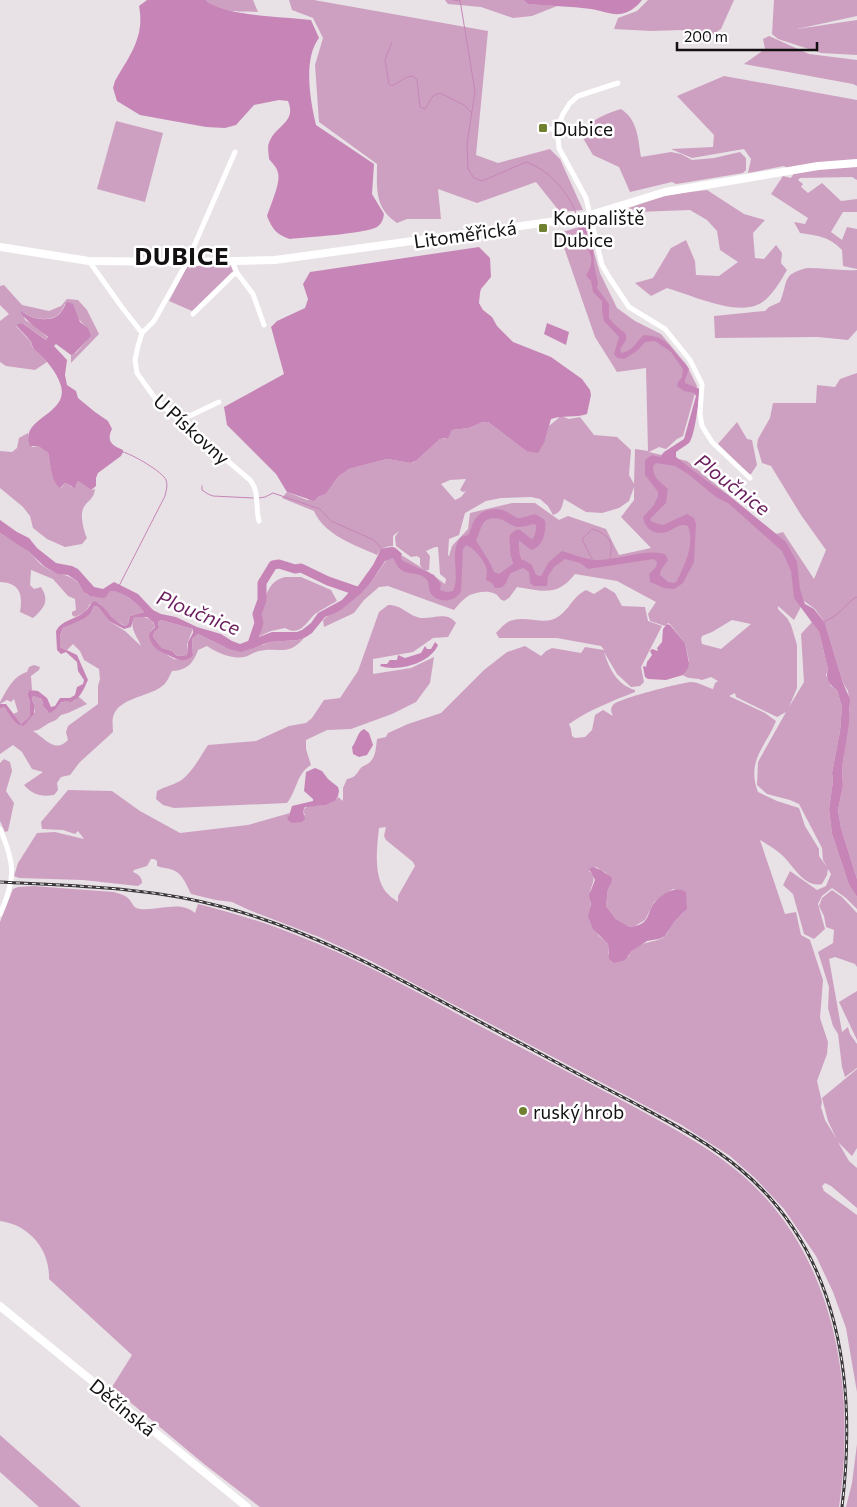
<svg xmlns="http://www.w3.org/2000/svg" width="857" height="1507" font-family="Commissioner,sans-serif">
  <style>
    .green { fill: #cda0c1; fill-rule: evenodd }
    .water { fill: #c785b7; fill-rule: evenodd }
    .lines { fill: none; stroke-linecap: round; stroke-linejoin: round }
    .stream { stroke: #c785b7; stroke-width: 1 }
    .river { stroke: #c785b7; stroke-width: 9 }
    .street { stroke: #fff; stroke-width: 5 }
    .secondary { stroke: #fff; stroke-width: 8 }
    .rail-casing { stroke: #3b373a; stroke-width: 3 }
    .rail { stroke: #fff; stroke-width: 1; stroke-dasharray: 4; stroke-linecap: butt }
    .poi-dot { fill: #6f8130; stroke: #fff; stroke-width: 2 }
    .labels { text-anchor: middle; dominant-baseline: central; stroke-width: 5; stroke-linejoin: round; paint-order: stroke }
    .poi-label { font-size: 19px; fill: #131012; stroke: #fff; text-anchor: start }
    .street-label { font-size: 19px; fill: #131012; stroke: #fff }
    .water-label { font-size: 20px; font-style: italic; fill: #6a1d5d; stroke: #fff }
    .district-label { font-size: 24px; font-weight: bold; letter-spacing: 1px; fill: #131012; stroke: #fff }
  </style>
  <rect width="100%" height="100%" fill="#e8e1e6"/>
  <path class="green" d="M206,0H253L258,12C240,11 218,14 206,0Z
    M289,0H314L488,31L476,155L498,163L550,149L560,159L583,210L560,212L536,182L477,203L438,189L441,219H407L397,223C374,208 377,188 377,164L319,122L315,65L323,38L313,18L292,10Z
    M445,0H523L528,4L557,6L532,16L513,18L481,7L448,4Z
    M648,0H734L721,29L708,37L681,30L651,31L614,29L618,18L637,11Z
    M774,0H857V16L797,29L857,20V55L821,53L778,39L772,34Z
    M769,36L809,54L857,60V86L853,84L744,64L765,49L763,39Z
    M724,76L857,100V180L852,177L800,178L798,180L803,184L801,187L808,193L822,183L841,201L857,199V212H843L831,232L842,240L847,227L857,229V269L843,266L842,250C828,236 819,236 800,233L794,222L805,224L808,218L771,194L783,176L791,178L794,173L784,166L748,173L751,159L744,149L692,158L671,149L713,147L714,135L677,96Z
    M621,109C638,120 638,139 641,157L671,152L681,154L692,160L714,158L740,152L746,158V170L743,173L683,183L676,184L672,182L630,192L619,167L593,155L580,133C587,122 609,112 621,109Z
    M116,121L163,133L145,202L97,189Z
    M707,190L744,214L765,220L753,233L755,258L764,259L776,245L782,253L781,263L787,270C780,282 770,300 757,305C734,315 691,295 667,288L651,296L635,283L653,278L671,248L686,240L695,261L696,275L719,276L738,262L720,250L717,231L707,220L690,210L637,212L629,208L666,195Z
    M586,225L600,273L617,308L635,321L661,334L686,364L697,386L683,436L677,439L666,449L659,447L649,452L687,461L776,534L783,532L814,579L826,550L801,515L771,466L762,463L757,446L758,439L770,418L773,403H816L817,385L835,387L840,379L857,373V879L841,828L838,810L843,786L842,768L850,708L848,691L843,683L825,623L815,609L804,601L794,620L778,606V609L787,618L791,625L797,645V688L789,707L804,682L801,634L812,622L819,632L828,669L826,675L831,686L837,690L842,707L840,731L832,773L833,781L829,809L832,834L849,885L857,897V909L846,898L832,888L822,896L818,904L825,929L814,939L804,934L793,894L783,885L790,871L817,890L826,886L831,874L828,869L827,875L822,884C805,888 794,867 783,856C777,850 767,844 760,840L785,914L796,912L801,935L810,940L823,980L820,1018L828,1042L827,1054L817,1081L822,1102L821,1107L825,1120L836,1138L828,1121L822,1098L857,1069V1148L852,1156L838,1142L849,1161L857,1168V1208L831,1186L825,1183L822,1186L824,1191L857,1215V1392L846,1328L833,1292L816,1256L784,1209L755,1178L730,1156L680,1124L369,960L319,937L249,910L232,902L216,900L191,894C187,886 183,874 173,870C168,868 162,868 157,866V861L154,859H151L147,866L134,870L133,872C138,874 142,877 142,883L138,886L83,880L19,878L14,876L18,863L37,833L55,832L84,839L78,831L75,834L63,830L42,829L41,822L68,790L112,791L140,811L180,833L248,825L290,813L289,816L305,815L303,811L307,806C318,805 331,807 338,797L343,801V788L347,779C354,778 356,775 360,769C362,766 367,765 370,762C376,757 376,746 377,739L386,737L388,733L408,724L441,713L484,670L507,652L525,646L541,656L546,651L552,648L581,653L585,647L604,650L601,646L557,638H499L496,633C499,630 504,624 508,622C521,615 538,623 551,620C567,616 571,597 586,590L594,594L605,587L615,593L622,606L645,607L648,621L662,626L641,667L644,682L640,686L631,687L617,674L604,652C609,668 617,685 635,690V692C612,701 589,710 569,724L571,729L572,736L575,738L585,737L592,730L595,715L603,710L613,716C611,712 610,709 613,705C617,699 680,683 691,682C698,682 706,687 713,689L715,683L718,681L711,677L702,680C695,677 689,680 683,675L689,661L685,643L670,624L668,623L665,626L650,621L648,614L656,602L617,581L575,574C557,597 543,591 517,587L509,598L504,601L500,599C496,589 479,591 470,595C464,598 458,605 454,610L388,586L379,587L364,600L354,613L324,627L323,620L330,614L340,611L370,584L387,559L403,556L422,568L420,565V558L417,556L411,557L396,546L395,537L399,531L393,536V546C386,546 381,549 377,555C355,545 324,535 314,511L282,498L287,492L307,500L318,497L326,494L338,477L349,469L387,459L412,463L416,461L440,439H445L452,430L469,428L483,422H488L526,451L545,441L549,426L561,416L569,419L580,417L594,435L617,437L631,450L629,475L634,484L635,449L648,451L646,368L617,372L595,337L559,233ZM466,479L460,490L463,492L466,491L461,497L455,500L441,484L450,480ZM634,487V500L621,517L651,548L619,555L606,529L568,516L559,520L535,503H512L470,513L468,529L452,546L449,556L448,555L449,539L459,535L465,513L486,501L501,498L531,497L540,499L548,506L553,515C562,512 562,506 564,499L586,512L602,513L619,508L629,501ZM435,547H438L440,574L446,579L445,584L426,570H429L430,556L426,551ZM732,620L751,624L721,649L702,644L701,639L702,636L712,632ZM735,693L736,697L777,717L786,712L758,762L757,785L767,794L790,800L799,804L822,848L823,860L827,867L819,856V849L805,826L799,808L777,801L758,792C746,761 766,746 776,721L765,713L729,696ZM386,827L384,836L386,840L413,862L415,866L398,896V902C394,899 389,896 386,892C373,876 377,847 379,828ZM596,867L606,873L611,884L608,889L606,906L616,919L630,927L635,926L645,920L654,902L673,889L686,892C686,916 689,906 674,922C670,926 669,932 665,936C654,945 639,938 628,957L608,954V944C606,941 602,939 599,936C594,929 590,905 590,896C589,886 599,879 589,871Z
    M230,264L233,271L192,311L169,301L188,265Z
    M807,268C824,268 841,271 857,270V330L848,340L818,337L715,338L714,316L765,311L769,307L780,302C789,280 781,275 807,268Z
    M4,285L22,305L49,311L61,306L67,299L78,300L87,310L99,334L71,363V355L76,353L87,340L85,326L65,304C63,308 61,312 58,315C49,322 29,319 22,311L25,320L35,326L48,338L46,340L45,339L22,323L16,326L30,341L33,348L39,351L47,362L35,370L6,366L0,362V321L9,314L0,305V286Z
    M737,422L747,439L752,440L757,465L751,474H748L718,444Z
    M28,433V437L32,447L38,446L48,453C51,465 50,480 61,488L65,483L72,487L76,486L78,481L91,490L95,489C94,500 86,501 83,509C80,516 84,532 87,538L82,544L65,547L47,539L33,528L30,516L23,507L0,488V451L12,452L17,448L19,438Z
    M0,533C9,539 21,544 29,552C35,557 39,564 46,568C56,573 66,574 75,580C81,584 83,594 91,596C100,598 106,591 113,591C122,591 140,605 144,612L130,616L128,624L125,626L116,621L99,603L90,604L85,612L75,617L72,615V612L76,610L75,599L68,596L53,579L31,570L30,585L34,589L41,587C50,601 44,608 33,618L20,612C23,594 20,583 0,582Z
    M285,577H301L331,590L337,601C330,605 322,609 315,614C306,622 301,637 285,628L271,631L260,636L259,633C262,613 262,582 285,577Z
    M388,605C403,605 408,616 421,618C433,619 447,611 456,623L448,637L433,638L413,652L373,659V674L411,668L434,657L430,683L416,702L392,714L351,729L327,730L306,740V749L311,765C296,774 297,791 287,803L174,808L163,805L156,799L157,791C164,787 173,785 180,781C192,773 200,757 208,745L256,741L289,726L306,723L312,718L324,700L340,698L358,671L379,612Z
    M94,606L98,607L109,621L125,631L141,646C137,636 129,628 134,617C143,616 151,617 155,626L149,633C161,649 171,668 193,656L192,639L198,634L225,647L263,645L270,642L298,640L305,637C287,658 280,646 259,651C254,652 249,656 244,657C232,659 217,653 207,646L198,650C193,664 187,670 172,671C169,677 167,683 161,687C147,697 118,698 113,717C112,721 113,728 113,732L80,762L70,775L61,777L57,783L58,790L54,795C41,797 33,795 24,785L43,772L32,769L22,752L13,745L0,754V709L4,707C10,715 14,726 24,726L35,712L32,700L33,696L42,699L43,706L48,712C59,706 59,700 74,701L78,696L87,704L68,713L61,715L56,720L49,723L38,730L33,731C45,738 55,754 68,740L66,732L68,726L98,704V686L100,679L99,669L84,660L80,651L73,644L67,650L60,647V637L63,628L91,613Z
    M161,620L193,629L187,644V655L177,656L172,651L162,648L153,637L154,632L159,628L158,622Z
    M34,665L40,667L39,670L31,676L32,690L28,691L27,694L30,702V716L21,724L13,714L18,712L14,699L11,702L7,700L0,704V702C7,690 13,676 27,672L29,667Z
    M4,759L10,762L12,771L6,791L14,803L8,831L5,832L0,821V763Z
    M33,886L114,892C120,894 125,895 129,899C133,904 133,908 140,909C160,911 179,900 195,913L198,904C229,912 261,921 291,933C363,960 430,1000 497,1035C539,1057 581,1079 623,1101C662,1122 701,1142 736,1170C835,1250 857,1387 839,1507H260L204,1464L112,1387L132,1355L49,1279C50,1250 30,1225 0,1221V922L13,889L18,887Z
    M832,890L842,897L857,913V967L855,964L835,957L829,959L842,1032L848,1027L850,1034L857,1044V1068L845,1077L842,1067L838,1034L833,1026L828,1008L829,987L818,952L833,943L834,930L826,927L824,916L819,906L822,898Z
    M857,991V1040L839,1002Z
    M0,1435L81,1507H39L0,1472Z
    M857,1444V1507H846L852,1483Z"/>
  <path class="water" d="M147,0H206C220,16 287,17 311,20L319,38C303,59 310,100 316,125L374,164L372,194L384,214C383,220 382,223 377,227C364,234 307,237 290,239C277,235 272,229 267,216C270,206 281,183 278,173C277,167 272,163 269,159C269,155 267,147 269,143C275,125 297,123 288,101L279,100L254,105L236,125L225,128L206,127L140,115L117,101L113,88L115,81C130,55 145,37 139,6Z
    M523,0H642C637,7 627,14 619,14C612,15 599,10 591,9C570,6 549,6 528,4Z
    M583,220L589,241L593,244L594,265L598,283L597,288L609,304V318L615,325L626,334V340L620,349L621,353C635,350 635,342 644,335C663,336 668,343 678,356C682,361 686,364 689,369L685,380V383L700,389C699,398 695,437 689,443C685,446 680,449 676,452V457L707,481L728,495L786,542L797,562L800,589L803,599L805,604L814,609L825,623L843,683L850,699L849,723L842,768L843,786L838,810L841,828L857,879V897L849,885L832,834L829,809L833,781L832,773L840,731L842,707L837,690C829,685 825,678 828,669L819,632L794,598L791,571L782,551L728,503L716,497L688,474L675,466L656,463L653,466C653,479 661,482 668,489L666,503L650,519L652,522L663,525L687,514L694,518L696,524L694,562L683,583L674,589L664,588L650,582L649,574L656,567L657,562L654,559L588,569L580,563L565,559L554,567L548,576L547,586H534L530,583L529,572L523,568L511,573C505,581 507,589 495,588L492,583L486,580C486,576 488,572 486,567C483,559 474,548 466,545L463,549L461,591C456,602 439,604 431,594C427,588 431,581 424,577C417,572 405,575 399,568C396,565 395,561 393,558L385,561L370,584L359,595L340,611L325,617L312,633L306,637L298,640L270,642L241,652L229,649L198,634L192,639L193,656C185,662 180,661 172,657C159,650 151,650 149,633L155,627L154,623L147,617H134L131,627L124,629L109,621L98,607L94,606L91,613L85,618L63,628L60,636V647L77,655L88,680C84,688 81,698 71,702C56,699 60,710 49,713L43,706L42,699L33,696L32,700L34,705V714L24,726C14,726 10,715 4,707L0,709V704H6L21,724L30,716V702L27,694L29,690L38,691L47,698L51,707L55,706L60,698H70L75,695L77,687L83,684L84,680L78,671L77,662L66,652L61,654L57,650L56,631C62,620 74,620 83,613C88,610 89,605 94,601C105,604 111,621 125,626L128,624L130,616L144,612C137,603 124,592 112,591L109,592L106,597L102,598L90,596L84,592L77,581L68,575L58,574L45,567L28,551L0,533V520L17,532L29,538L37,548L56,563L72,566L78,569L94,587L103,589L114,582L138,594L153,610L161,614L176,617L197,627L221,634L232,641L240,644L272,632H297L302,630L311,623L318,613L342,600L351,590L358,586L373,565L381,549C392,547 393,544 402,554L401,559L403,561L434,575L441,584L440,590L447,592L453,591C461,574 448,552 461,537L471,534L474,536C480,549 489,558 494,572L499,574L517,561L524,560L532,565L536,575L541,576L549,562L562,551C573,554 583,559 596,560C615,561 649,547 666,555L668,560L661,570L660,575L668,582L674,583L677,581C685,563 695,546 688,526C679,522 674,530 666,532C655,536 644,528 643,517L654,505L658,496V492L645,475V460L652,455L660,457L664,452L684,439L696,396L694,393L684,391L677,386L678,382L682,377L683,369L671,352L655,341L645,342C639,350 633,354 624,359L617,358L614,354L619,337L604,321L602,311V301L593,292L591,281L587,277L586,275C599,257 585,248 580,233C579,229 578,225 577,221ZM161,620L193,629V633L188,642L187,655L177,656L172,651L162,648L153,637L154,632L159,628L158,622Z
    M479,247L490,258L491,277L481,289L480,293L479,303L483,310L492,317L497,326L513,342L551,357L582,379L590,390L591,395L587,414C575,418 563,415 551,419L545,441L538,453L526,451L488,422H483L469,428L452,430L448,438L440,439L416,461L411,463L387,459L349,469L338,477L326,494L318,497L314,501L287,492L276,474L227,425L224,407L284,374L271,327L277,321L305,308L308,299L303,284L310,272Z
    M67,302L73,304L80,322L88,328L91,336L74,354L71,355L56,344L54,346L67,360L65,375L67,385L76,391L78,398L95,412L108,421L112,429C106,441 112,446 123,450V452L121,456L98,473L96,478V486L91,490L78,481L75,488L65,483L60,488C50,480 51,465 48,453L38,446H30C18,418 69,415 61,386C57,372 45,358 34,349C32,346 32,345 31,342C27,336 20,330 16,325L22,323L46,340L48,337C40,331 25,320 21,313L22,311C29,319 48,322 57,316C62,313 64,306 67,302Z
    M547,323L569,332L566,345L544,334Z
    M667,624L670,625L685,643L689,663L688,668L683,675L666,680L648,679L645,677L643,667L644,666L646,667L647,662L652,655L650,651L652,649L658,651L657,648L662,642L663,629Z
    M435,642L438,645C430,664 397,672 380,666L381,664H387L390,660H397L398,655L405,658L421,653L425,646L427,649H431Z
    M364,729L369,733L373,745L367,755L359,757L353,754L352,747C357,741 357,732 364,729Z
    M315,768L322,771L328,779L338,787L339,791L338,796L335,801L326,805L305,807L303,811L305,819L302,822L292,823L289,821L287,818L289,816L292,806L313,801V799L304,791L306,772Z
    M593,867L601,870L612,878L611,884L608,889L606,906L616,919L630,927C635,926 641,925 645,921C649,916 650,908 654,903C662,894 675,885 686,892L687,909L674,922L665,936L659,939L647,941L632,951L625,960L614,963L609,959L608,944L593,929L588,916L591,905L589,895L595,880L589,869Z"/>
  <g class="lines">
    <path class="stream" d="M453,0L460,1
      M460,0L475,91L467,144L468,169L474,178L482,181L526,162C548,169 568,192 576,213
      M392,42L385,60L389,84L392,86L407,77L413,76L417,80L420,107L425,109L433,96L440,93L464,105L471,112
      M202,486V490L208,494L213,496L253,498
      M259,498L265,497L273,493L320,509L331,521L374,540L381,548
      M592,559L582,539L592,529C600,531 610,537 611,545C612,549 610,554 610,559
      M119,586L165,496C166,491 168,485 166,480C163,472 132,454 123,452
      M824,622L835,616L853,599L857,597"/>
    <path class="river" d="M470,541C476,533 475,526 480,520C485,513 498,512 505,516C509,518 512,521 516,522C521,524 529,520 535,519L541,523C541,531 539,541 532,545L518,534L514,537L515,554L518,564
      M252,644L259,623L257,614L262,600V583L273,565L279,564L295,569L301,568L328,581L357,591"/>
    <path class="street" d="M618,83L578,96L570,103L563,114L557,129L559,148L586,198L602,265L609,277L629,307L665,329L690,360L702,384L700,414L702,426L712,442L750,478
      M540,129H557
      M235,152L187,262L154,321L142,333L138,346L135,360L137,373L157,401L250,480C260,492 255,507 259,521
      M89,261L121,306L142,333
      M237,273L253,294L264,325
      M193,314L233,275L237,273L232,261
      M181,420L219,402
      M0,829C15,863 16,879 0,914"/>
    <path class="secondary" d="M0,247L89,261L187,262L275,260L571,219L590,215L665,192L818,166L857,163
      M0,1306L247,1507"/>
    <g class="rail-casing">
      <path id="rail" d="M0,882C75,886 150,887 223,907C330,935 426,995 524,1045C561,1065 597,1084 634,1103C671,1123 708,1142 740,1169C840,1252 857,1383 842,1507"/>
    </g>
    <use href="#rail" class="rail"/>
  </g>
  <g class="poi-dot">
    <rect x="538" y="123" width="10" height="10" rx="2.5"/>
    <rect x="538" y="223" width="10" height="10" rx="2.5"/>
    <circle cx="523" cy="1111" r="5"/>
  </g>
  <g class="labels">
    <g class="poi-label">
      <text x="553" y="128">Dubice</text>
      <text x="553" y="217">Koupaliště<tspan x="553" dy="22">Dubice</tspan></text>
      <text x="533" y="1111">ruský hrob</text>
    </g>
    <g class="street-label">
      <text transform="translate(465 234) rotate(-8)">Litoměřická</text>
      <text transform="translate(192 429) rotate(42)">U Pískovny</text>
      <text transform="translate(123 1407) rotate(39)">Děčínská</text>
    </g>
    <g class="water-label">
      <text transform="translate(733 484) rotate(37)">Ploučnice</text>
      <text transform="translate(199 612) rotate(22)">Ploučnice</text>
    </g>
    <g class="district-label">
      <text x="182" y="255">DUBICE</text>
    </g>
  </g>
  <path d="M677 42v8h140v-8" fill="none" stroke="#131012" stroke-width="2.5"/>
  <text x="684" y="42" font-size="15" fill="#131012" stroke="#ffffff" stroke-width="4" paint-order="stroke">200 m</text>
</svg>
